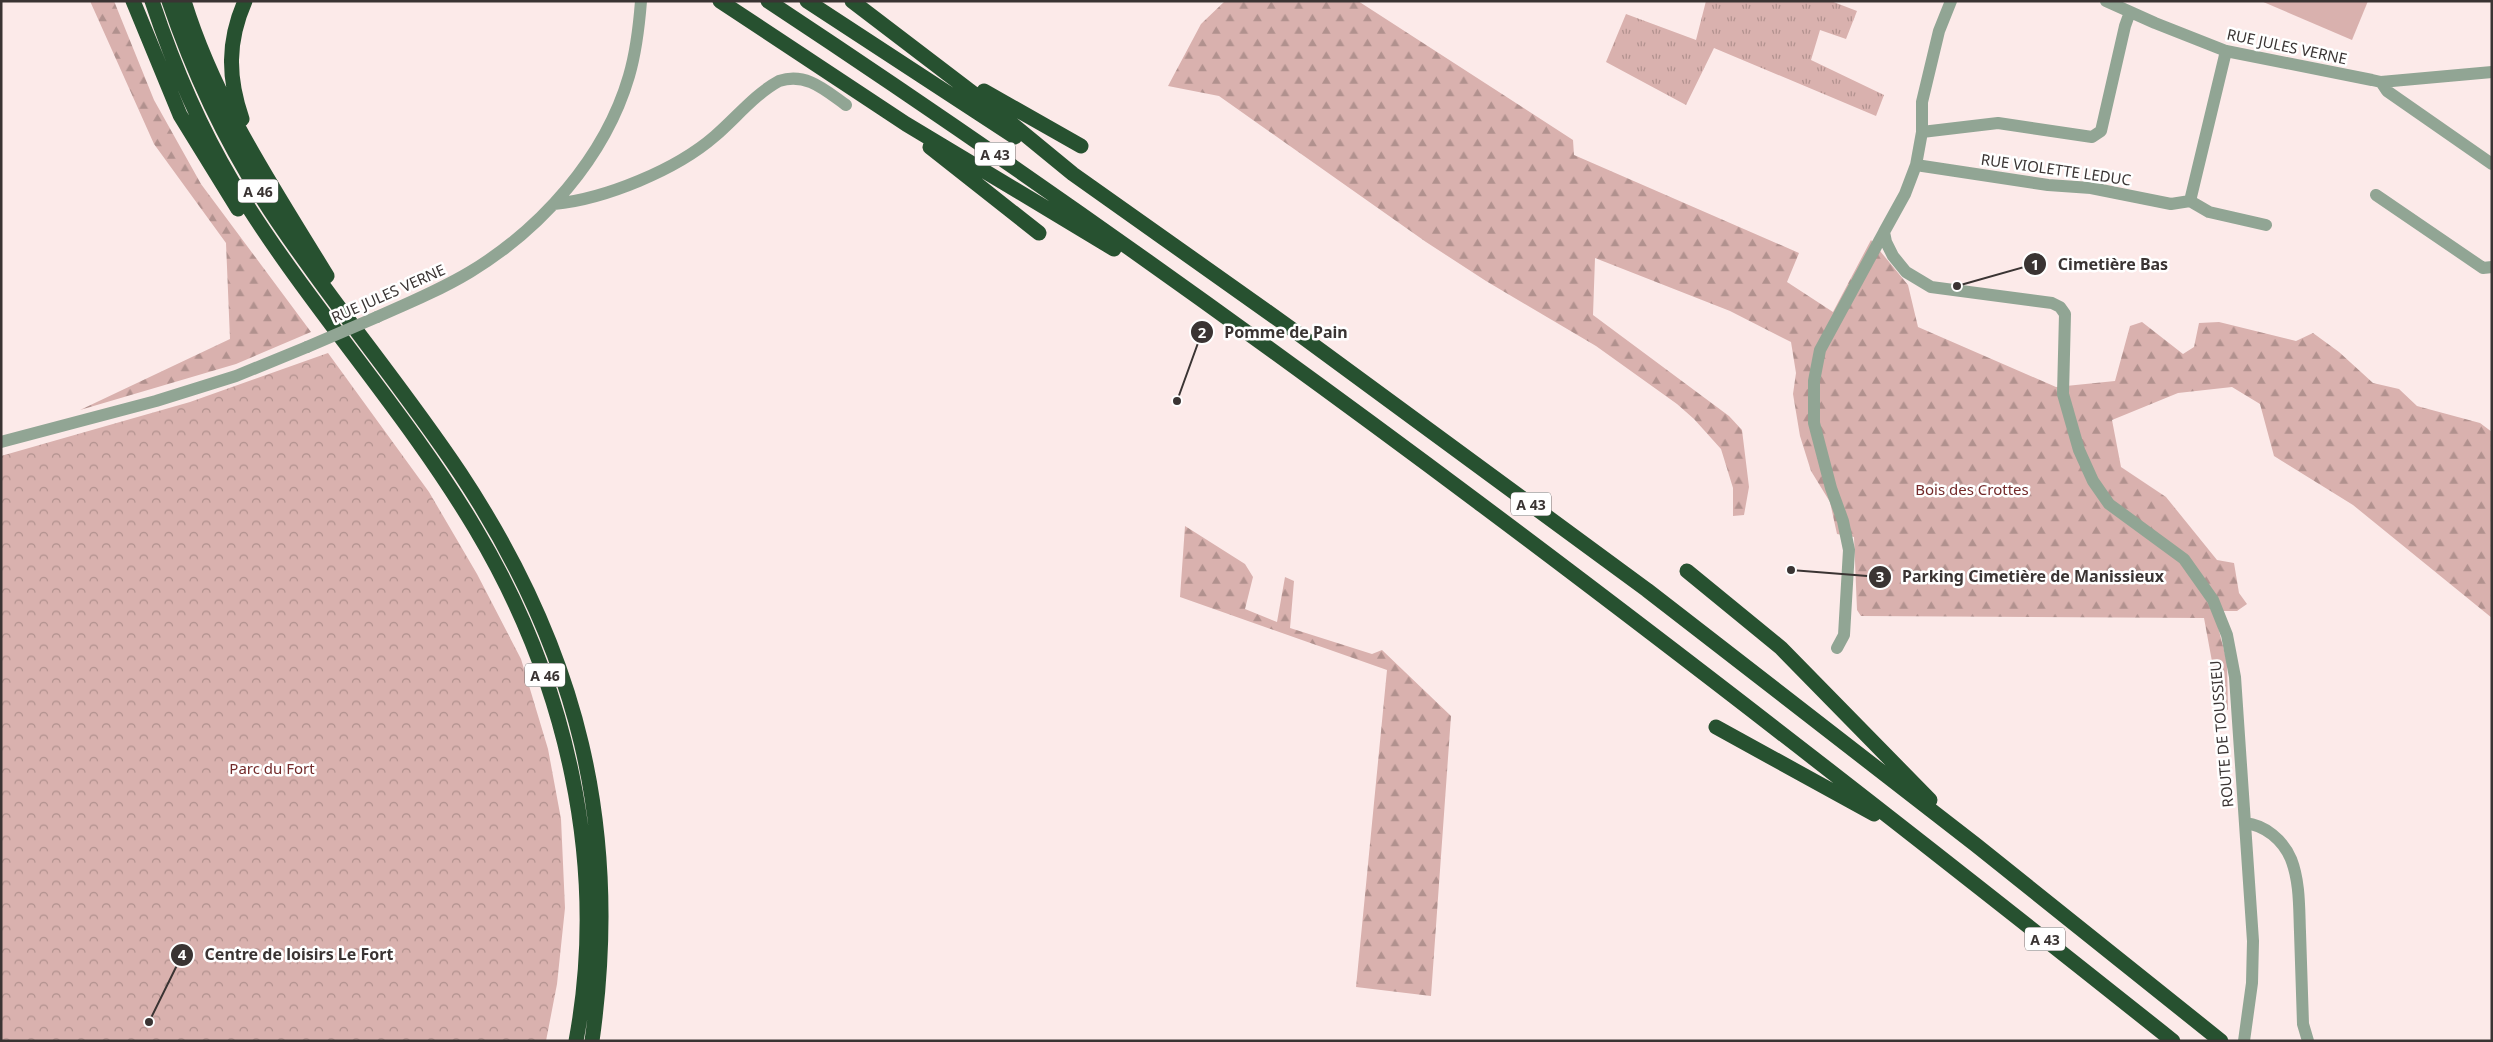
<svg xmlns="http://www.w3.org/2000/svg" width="2493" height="1042" font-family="'Noto Sans',sans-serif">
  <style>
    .grass { fill: url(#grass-tufts) }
    .forest { fill: url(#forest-firs) }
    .park { fill: url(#park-crowns) }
    .pitch { fill: #d9b1ae }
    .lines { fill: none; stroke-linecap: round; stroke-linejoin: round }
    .minor { stroke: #91a594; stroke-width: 12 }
    .highway { stroke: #275130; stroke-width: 15 }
    .minor-bridge { stroke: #91a594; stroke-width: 12 }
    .labels { text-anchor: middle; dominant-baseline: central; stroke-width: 5; stroke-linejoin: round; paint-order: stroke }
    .shield { fill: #fff; stroke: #757170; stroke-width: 1 }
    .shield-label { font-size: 14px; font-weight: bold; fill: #3a3433 }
    .street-label { font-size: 15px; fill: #3a3433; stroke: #fff }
    .park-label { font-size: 15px; fill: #732a2a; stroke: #fff }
    .leader { fill: none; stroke: #3a3433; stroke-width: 2 }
    .callout-dot { fill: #3a3433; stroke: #fff; stroke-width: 2 }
    .mark-label { font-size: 15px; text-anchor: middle; font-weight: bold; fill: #fff }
    .callout-label { font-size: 16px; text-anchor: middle; font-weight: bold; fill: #3a3433; stroke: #fff; stroke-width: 5; stroke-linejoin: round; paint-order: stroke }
  </style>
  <defs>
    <pattern id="grass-tufts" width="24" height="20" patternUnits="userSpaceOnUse" patternTransform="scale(1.25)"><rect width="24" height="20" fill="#d9b1ae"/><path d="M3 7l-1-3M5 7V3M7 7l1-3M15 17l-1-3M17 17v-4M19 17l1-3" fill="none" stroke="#b1918e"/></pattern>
    <pattern id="forest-firs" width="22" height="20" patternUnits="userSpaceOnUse" patternTransform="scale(1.25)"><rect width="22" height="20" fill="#d9b1ae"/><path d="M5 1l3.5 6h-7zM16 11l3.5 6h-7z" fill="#b1918e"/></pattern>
    <pattern id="park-crowns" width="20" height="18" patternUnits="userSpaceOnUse" patternTransform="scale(1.25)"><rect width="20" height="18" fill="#d9b1ae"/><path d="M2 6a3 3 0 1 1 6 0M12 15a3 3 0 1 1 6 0" fill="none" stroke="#b1918e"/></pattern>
  </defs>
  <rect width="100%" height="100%" fill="#fceae9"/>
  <path class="grass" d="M1706,1H1831L1857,11L1846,39L1820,30L1811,60L1884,95L1876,116L1714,48L1686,105L1606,62L1626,14L1696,40Z"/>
  <path class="forest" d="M90,1H114L154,100L201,184L311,332L236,364L80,410L230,339L226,243L154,144Z
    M1225,1H1358L1573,140L1574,155L1799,253L1787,282L1833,312L1871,240L1908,285L1918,327L2056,387L2115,381L2130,326L2142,322L2183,354L2194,347L2199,323L2219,322L2296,341L2313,333L2339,352L2373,383L2399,389L2417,406L2480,423L2492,432V618L2353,505L2274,456L2260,404L2232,387L2178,393L2112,420L2121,467L2166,497L2217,560L2234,563L2239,593L2247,604L2237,611H2214L2227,662L2228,710L2220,705L2204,618L1861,616L1857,610L1854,537L1837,534L1830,502L1811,471L1800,436L1793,394L1796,373L1791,342L1730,311L1595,258L1593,315L1729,416L1742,430L1749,487L1744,515L1733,516V488L1721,449L1694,419L1677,404L1596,346L1486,281L1426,242L1219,96L1168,86L1201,24Z
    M1185,526L1245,564L1253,577L1245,609L1277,622L1285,577L1294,581L1290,628L1372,654L1382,650L1451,716L1431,996L1356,987L1387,670L1180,597Z"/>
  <path class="park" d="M328,353L429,492L477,574L521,659L548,749L561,819L565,908L557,984L546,1041H1V456L190,402Z"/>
  <path class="pitch" d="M2261,1H2368L2352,40Z"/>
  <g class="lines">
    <path class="minor" d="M1951,1L1939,31L1922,102V132L1916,165L1905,194L1884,232L1886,242L1893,256L1906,272L1931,287L2052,303L2060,307L2065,314L2063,394L2079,450L2093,481L2109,504L2184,559L2213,600L2227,635L2235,677L2253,941L2252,983L2244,1041
      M2106,1L2155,23L2226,51L2372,80L2381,82L2492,72
      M2381,82L2387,91L2492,164
      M1922,132L1998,123L2092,137L2101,131L2125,26L2130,12
      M1916,165L2048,185L2091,188L2171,204L2190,201L2209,212L2266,225
      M2376,195L2483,268L2492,267
      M2190,201L2226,51
      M554,204C605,199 676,170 715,136C736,118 755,94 779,81C806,72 825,90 846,105
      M377,317C409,303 440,290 470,272C541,229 605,158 629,76C636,52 639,27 641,1
      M1,442L156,401L236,376L307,347
      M1837,648L1844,635L1849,550L1843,521L1831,488L1814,423V381L1820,350L1884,232
      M2245,823C2265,825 2283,840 2291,859C2300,882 2299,908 2300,932C2301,962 2302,993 2303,1024L2308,1041"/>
    <path class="highway" d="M133,1L180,115L238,209
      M152,1C173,64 198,124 232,181C305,302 403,407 475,528C566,680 609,864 576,1041
      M169,1C194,75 227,145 270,210C329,300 400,383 460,473C578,651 622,828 592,1041
      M184,1C215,102 273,187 327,276
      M720,1L906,124L1114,249
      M768,1C1255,322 1717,678 2173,1041
      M807,1L1015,137
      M852,1L995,110L1073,174L1289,327L1647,590L1976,845L2221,1041
      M984,91L1081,146
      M242,119C228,78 227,42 245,1
      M930,147L1039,233
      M1687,571L1781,648L1930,800
      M1716,727L1874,814"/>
    <path class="minor-bridge" d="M307,347L377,317"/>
  </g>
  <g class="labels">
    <g class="shield">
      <rect x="975" y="142.5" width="40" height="23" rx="4"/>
      <rect x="238" y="179.5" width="40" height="23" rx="4"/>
      <rect x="1511" y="492.5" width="40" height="23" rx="4"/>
      <rect x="525" y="663.5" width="40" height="23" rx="4"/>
      <rect x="2025" y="927.5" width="40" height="23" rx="4"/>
    </g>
    <g class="shield-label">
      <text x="995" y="154">A 43</text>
      <text x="258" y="191">A 46</text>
      <text x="1531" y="504">A 43</text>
      <text x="545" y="675">A 46</text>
      <text x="2045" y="939">A 43</text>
    </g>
    <g class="street-label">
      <text transform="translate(2287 46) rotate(12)">RUE JULES VERNE</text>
      <text transform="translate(2056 169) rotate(8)">RUE VIOLETTE LEDUC</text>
      <text transform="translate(388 293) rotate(-24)">RUE JULES VERNE</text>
      <text transform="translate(2221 734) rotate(-95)">ROUTE DE TOUSSIEU</text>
    </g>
    <g class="park-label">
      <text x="1972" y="489">Bois des Crottes</text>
      <text x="272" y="768">Parc du Fort</text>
    </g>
  </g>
  <path class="leader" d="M1957 286L2035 264M1177 401L1202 332M1791 570L1880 577M149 1022L182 955"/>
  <g class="callout-dot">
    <circle cx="1957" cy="286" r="5"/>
    <circle cx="1177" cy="401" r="5"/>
    <circle cx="1791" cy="570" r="5"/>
    <circle cx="149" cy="1022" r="5"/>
    <circle cx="2035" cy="264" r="12"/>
    <circle cx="1202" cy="332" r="12"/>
    <circle cx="1880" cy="577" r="12"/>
    <circle cx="182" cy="955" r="12"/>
  </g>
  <g class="mark-label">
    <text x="2035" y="270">1</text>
    <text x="1202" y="338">2</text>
    <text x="1880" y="582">3</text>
    <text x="182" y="960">4</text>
  </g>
  <g class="callout-label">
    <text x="2113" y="270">Cimetière Bas</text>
    <text x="1286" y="338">Pomme de Pain</text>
    <text x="2033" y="582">Parking Cimetière de Manissieux</text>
    <text x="299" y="960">Centre de loisirs Le Fort</text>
  </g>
  <rect width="2493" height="1042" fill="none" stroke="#3a3433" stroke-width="5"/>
</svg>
